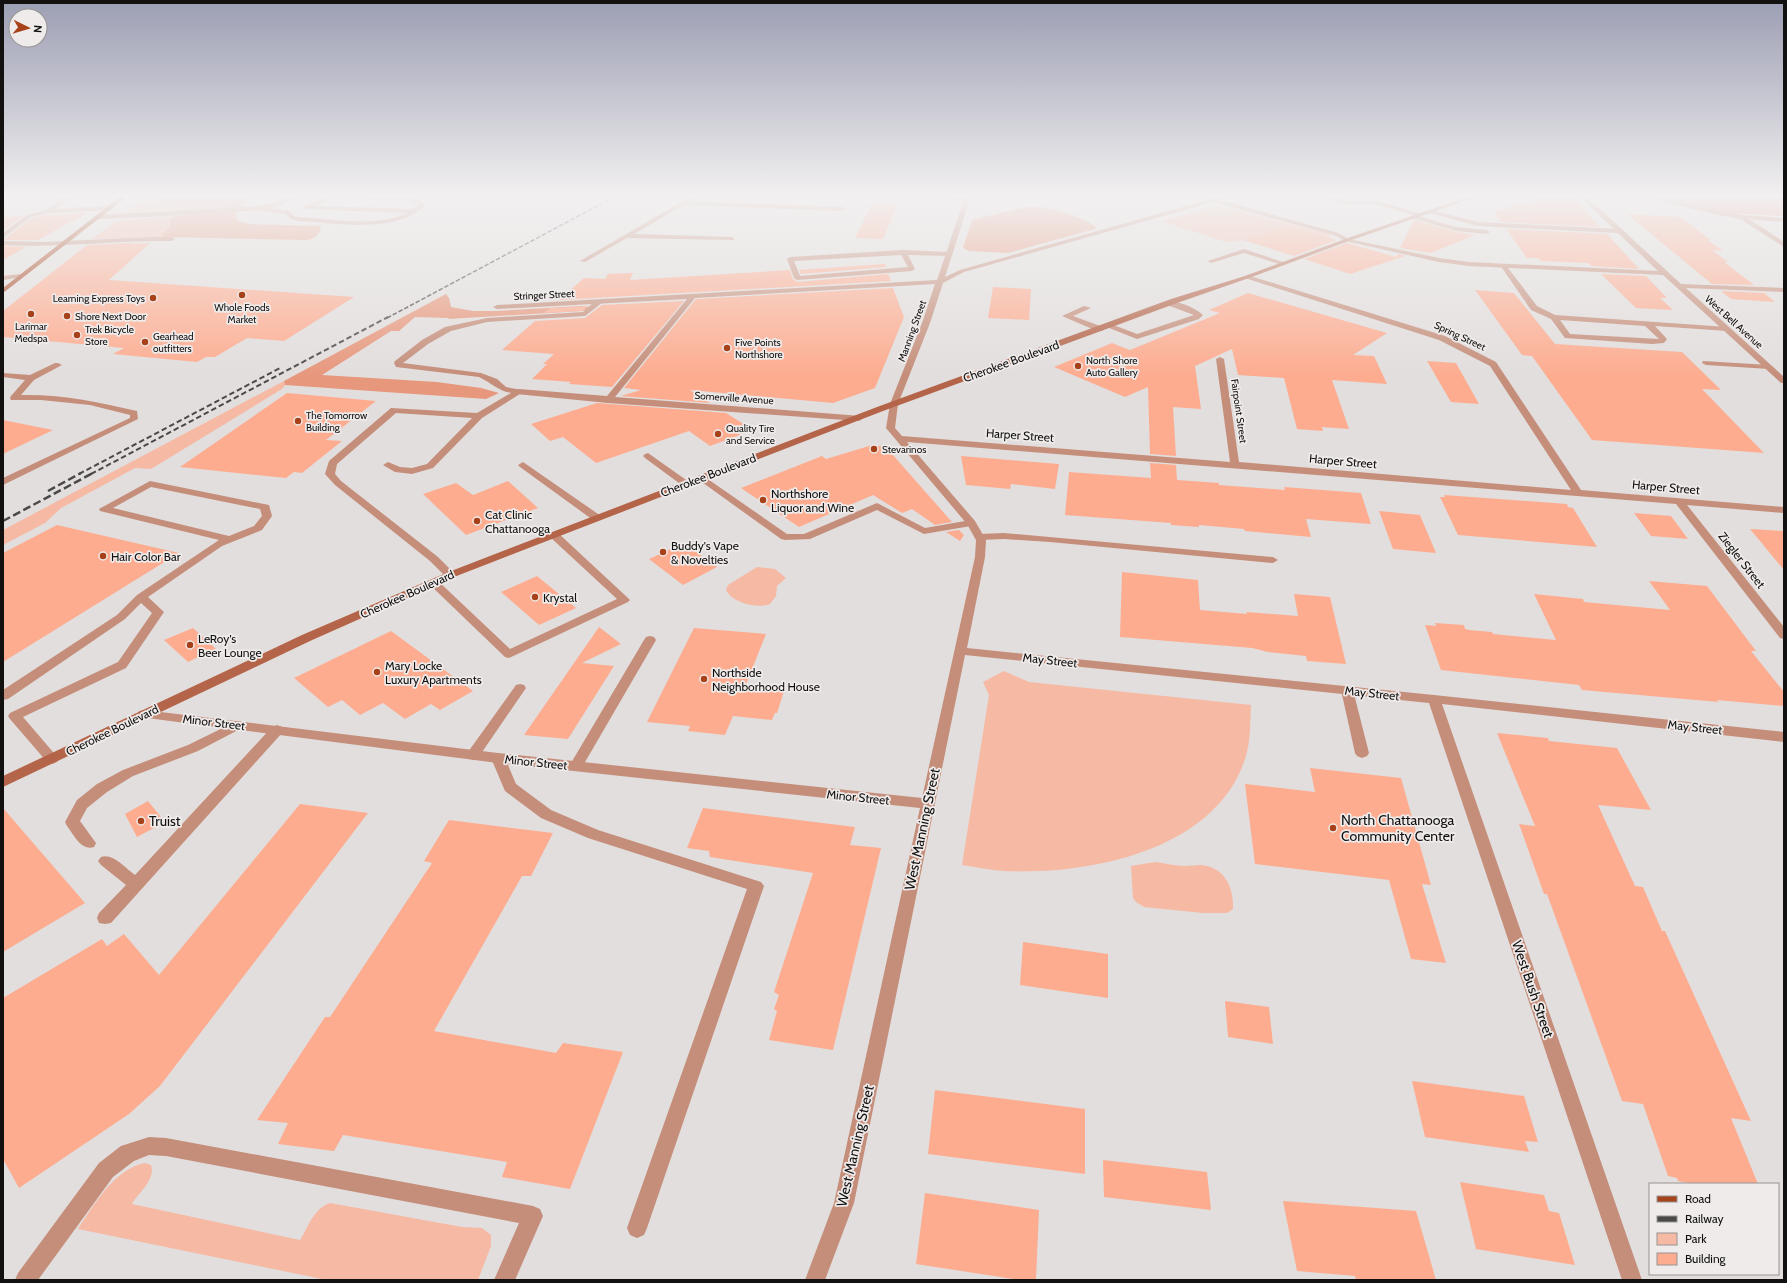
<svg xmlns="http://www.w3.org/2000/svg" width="1787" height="1283" font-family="Cabin,sans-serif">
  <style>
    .green { fill: #f6b9a4 }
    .forest { fill: #e7977c }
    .building { fill: #fdac90 }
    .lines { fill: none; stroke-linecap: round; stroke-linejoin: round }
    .lane { fill: #c58e7a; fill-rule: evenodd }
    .street { fill: #c58e7a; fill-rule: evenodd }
    .secondary { fill: #b46448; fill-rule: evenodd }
    .primary { fill: #a5431d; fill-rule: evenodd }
    .rail-far2 { stroke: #4a4948; stroke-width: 1.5; stroke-dasharray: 4.5 2; stroke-linecap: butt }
    .rail-far1 { stroke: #4a4948; stroke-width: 2; stroke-dasharray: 5.5 3; stroke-linecap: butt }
    .rail { stroke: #4a4948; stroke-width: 2.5; stroke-dasharray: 8 3.5; stroke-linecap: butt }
    .poi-dot { fill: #a74119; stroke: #efebea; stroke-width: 1.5 }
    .labels { text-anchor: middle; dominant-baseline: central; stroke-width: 3.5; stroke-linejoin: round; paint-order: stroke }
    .far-street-label { font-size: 10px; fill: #121110; stroke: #efebea }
    .far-poi-label { font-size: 10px; fill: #121110; stroke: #efebea; text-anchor: start }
    .street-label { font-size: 12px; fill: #121110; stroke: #efebea }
    .poi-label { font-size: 12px; fill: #121110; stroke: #efebea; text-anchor: start }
    .near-poi-label { font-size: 14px; fill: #121110; stroke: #efebea; text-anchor: start }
    .near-street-label { font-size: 14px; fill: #121110; stroke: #efebea }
  </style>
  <rect width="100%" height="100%" fill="#e2dedd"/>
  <path class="green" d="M146,196H171L166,198L160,204L237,207L126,212Z
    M1218,206L1332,234L1329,235L1331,237L1311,244L1267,232L1243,240L1226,242L1161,221Z
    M176,216L170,219V227L163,233V237L92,239L116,221Z
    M284,381L285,385L282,389L151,469L135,468L61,508L45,523L3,545V530Z
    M757,567L775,569L786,578L777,586L776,596L770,604C758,609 732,603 726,590L728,585Z
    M1004,671L1029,682L1251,705C1250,722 1251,742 1245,759C1215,851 1089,875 1004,871C990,870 976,867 962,865L989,695L983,682Z
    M1155,862C1165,863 1175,866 1185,866C1190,866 1196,865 1201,865C1225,867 1234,888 1233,909L1227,913H1203L1144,907L1136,902L1133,898L1131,866Z
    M145,1163L151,1165C156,1180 138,1193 132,1204L300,1240C309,1226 313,1209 330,1203L462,1227L482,1228L491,1235V1246L478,1280H327L78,1229C94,1205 114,1169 145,1163Z"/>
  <path class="forest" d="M171,196H254L242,207L160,204L166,198Z
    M1652,196H1784V216L1729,213Z
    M1030,206C1052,208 1079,215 1096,227L1095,229L1008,253L969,251L963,248L972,220Z
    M237,211L236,215L238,221L249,224L321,226C319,235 316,238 307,240L163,237V233L170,227V219L176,216Z
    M446,294L449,298L451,307L473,311H497L581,306L590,307L588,310L583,311L448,319L449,318L415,317L399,331H391L322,375L437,382L481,388L499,393L486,399L285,385L284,381Z"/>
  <path class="building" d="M1529,196H1572L1600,227L1501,222L1494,212L1516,204L1538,205Z
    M873,202L898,203L883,239L855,238Z
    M87,213L38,240H3L32,218L45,215Z
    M1627,214L1680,217L1711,240H1708L1723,251L1712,250L1728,262H1724L1754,285L1712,284Z
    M23,216L3,231V217Z
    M1414,220L1456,232L1475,235L1431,253L1400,248Z
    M1286,226L1337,240L1294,256L1243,240Z
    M1506,229L1607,234L1639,269L1592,266L1588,263L1541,261L1538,258H1527Z
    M132,243L131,244L150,243L109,280L354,297L284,341L247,338L215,357H206L197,362L113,354L124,348L3,337V311L87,245Z
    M1347,243L1396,257L1398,254L1405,256L1350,274L1304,259Z
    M3,246L24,247H26L3,260Z
    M885,264L886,267L801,274L799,270Z
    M790,270L793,279L797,282L888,274L891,281L559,300L584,278L605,279L608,274L633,273L630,280Z
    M1601,274L1646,276L1667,298H1660L1673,310L1636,308Z
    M993,287L1031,289L1029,320L988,318Z
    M893,288L904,317L875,388L833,403L690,390L710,403L621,396L641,390L624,388L696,299Z
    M1475,290L1514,293L1555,344L1682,352L1721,390L1702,389L1764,453L1592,440L1532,356L1522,355Z
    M1721,291L1764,293L1775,302L1731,299Z
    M1248,293L1387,333L1353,355L1374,356L1387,384L1332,380L1349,429L1322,427L1323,431L1297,429L1284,378L1238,375L1232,349L1195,366L1201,409L1173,407L1176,456L1150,454L1148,387L1125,397L1054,367L1112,343L1130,350L1220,313L1209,310Z
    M684,301L612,387L569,384L571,382L532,379L547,364H543L554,354L502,350L535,321L585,318L602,305Z
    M588,306L582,311L544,313L550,308Z
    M1427,361L1456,363L1479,404L1451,402Z
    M287,393L376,401L326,440L342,441L302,473L294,472L286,478L180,467Z
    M597,403L726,413L753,430L710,446L689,431L596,463L563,437L550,441L531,424Z
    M3,420L53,430L3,454Z
    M869,446H885L952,522L935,525L912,509L902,513L873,495L799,527L741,488L822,456L826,459Z
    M961,456L1059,464L1055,489L1011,484L1010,489L966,485Z
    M1150,463L1176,465L1177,480L1219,483V485L1285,490L1284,487L1361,493L1371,524L1306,519L1311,537L1245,531L1244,529L1199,525V527L1171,525V523L1065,515L1069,472L1151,478Z
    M508,481L538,508L466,535L423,494L456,483L473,495Z
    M1444,495L1567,504L1568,507L1573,508L1597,547L1458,535L1440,497H1445Z
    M1379,511L1420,515L1436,553L1393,549Z
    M1634,513L1671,516L1688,539L1651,536Z
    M57,525L179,553L3,662V553Z
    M1750,529L1784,531V570Z
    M959,530L964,535L960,541L946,532Z
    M684,543L717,567L683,585L649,559Z
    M1122,572L1198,580L1200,610L1247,614L1246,612L1298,616L1294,594L1330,597L1346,664L1307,661L1306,656L1268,652L1252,648L1120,637Z
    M537,576L576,608L539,625L501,592Z
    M1649,581L1707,586L1756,651H1751L1784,692V706L1717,700L1719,702L1582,690L1579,685L1441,670L1425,625L1436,626L1435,623L1464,625L1465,629L1469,630L1492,632L1493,634L1556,640L1534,594L1583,599L1584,602L1670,610Z
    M599,627L621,644L582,663L614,666L568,739L524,735Z
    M193,628L216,649L188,662L164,640Z
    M694,628L766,634L746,684L785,688L777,713H775L772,720L733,716L725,735L688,731L690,726L647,722Z
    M391,631L473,691L440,710L431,704L405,719L383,703L360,715L342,700L328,707L294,678Z
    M1497,733L1548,738L1549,741L1617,748L1651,810L1598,805L1635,886L1643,887L1662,931H1665L1751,1121L1731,1118L1758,1184H1694L1678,1181L1677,1178L1668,1176L1643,1104L1622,1101L1547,894H1544L1519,824L1535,826Z
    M1310,768L1401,778L1431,885L1422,884L1446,963L1411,959L1389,880L1255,864L1245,784L1315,792Z
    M148,801L165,822L137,837L125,814Z
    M300,804L368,813L160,1086L129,1114L19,1188L3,1159V998L102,939L107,946L124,934L159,975Z
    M3,808L85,903L3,952Z
    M703,808L855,827L850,845L881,848L833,1050L769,1040L777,1011L774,1009L779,995L774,992L813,873L710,857L709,851L687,848Z
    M449,820L553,833L531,876H522L434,1031L556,1053L563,1043L623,1052L570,1189L502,1177L507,1162L343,1135L334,1151L278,1144L288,1123L257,1120L325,1017H330L432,863L424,861Z
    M1023,942L1108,954V998L1020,985Z
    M1225,1001L1269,1007L1273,1044L1228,1037Z
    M1412,1081L1524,1096L1538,1142L1525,1141L1529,1152L1425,1137Z
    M935,1090L1085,1109V1174L928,1154Z
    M1103,1160L1207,1172L1211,1210L1104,1197Z
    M1460,1182L1544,1195L1549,1211L1559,1213L1575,1265L1476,1249Z
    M925,1193L1039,1210L1036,1280H1020L916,1264Z
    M1283,1201L1416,1211L1436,1280H1356L1355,1276L1297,1271Z"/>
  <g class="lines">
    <path class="lane" d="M66,196H73L55,209L110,206L113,208L110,210L48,213L31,217L3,238V233L27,215L46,210Z
      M329,196L409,197L424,202L425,206C395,234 336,223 299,221L291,219L285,214L255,210L252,208L255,206L289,211L295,217H299C332,219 377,228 407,213L306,209L303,207ZM334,198L409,201L419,205L413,209L315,206Z
      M1313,196H1325L1347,201H1378L1424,215L1421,217L1378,205H1347Z
      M1431,210L1478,222L1618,229L1621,231L1618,233L1478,226L1429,213V211Z
      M1414,215L1456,227L1487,230L1490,232L1487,234L1456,231L1412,218L1411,217Z
      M151,237H172L175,239L172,241C116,240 59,248 3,245V241L45,242Z
      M1244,249L1286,263L1287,264L1282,265L1244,253L1211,263L1208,261Z
      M903,250L950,252L953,254L950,256L908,255L915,269L912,271L797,280L794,278L787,259L790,257ZM901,255L908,267L800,276L794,261Z
      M1501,264H1505L1537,306L1555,315L1727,327L1731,329L1727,331L1655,326L1667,339L1664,343L1652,344L1565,338L1551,319L1531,310L1500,265ZM1560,320L1645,326L1659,339L1570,334Z
      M21,274L23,275V277L3,280V276Z
      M596,300L603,302L585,316L487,322L451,331L428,344L403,363L481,373L497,379L506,387L522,390L523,392L482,418L433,468L412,474L395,472L383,465L388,462L400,467L412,468L427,464L472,418L396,413L337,464L335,474L341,481L438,557L456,575L454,577H446L430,561L335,485L325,474L329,461L391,408L477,413L511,393C499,391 491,383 479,377L396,367L394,363L395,361L422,340L445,327L487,318L583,312Z
      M1167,301C1177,300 1196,308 1203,315L1199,319L1137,339L1104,326L1108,324H1111L1137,334L1194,315L1167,305Z
      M1084,306L1091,308L1073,316L1103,327V331H1097L1062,316Z
      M1703,361L1769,365L1773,367L1769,369L1706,365L1702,363Z
      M55,363H58L62,365L34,380L21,395C61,394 98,402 137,411L138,419L3,485V478L130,418V415L90,405L41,400H11L10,398L11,396L25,380L3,377V373L30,375Z
      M648,453L689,482L691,484L689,486H683L645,458L643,456L645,454Z
      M523,462L601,516L602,518L601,520H593L520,467L518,465Z
      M702,475L787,534H804L877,503L925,528L971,520L976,523L971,526L924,534L877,510L810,539L785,540L781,539L699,480L697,478L699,476Z
      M150,481L269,505L272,516L262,530L222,546L148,597L164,612L126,668L23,717L59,759L57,762L52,764L47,762L10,719L8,716L10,713L118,662L152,613L141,603L125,619L8,699L3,700V690L117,615L137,595L219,540L100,511L99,509ZM151,487L260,509L262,516L254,526L229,536L113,508Z
      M554,532L558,533L628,598L630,600L628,602L509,658L505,657L427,582L433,579L437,580L510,649L617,599L550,537L549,535Z
      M1004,533L1273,557L1278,560L1273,563L1050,542L1004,539L979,540L974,537L979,534Z
      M650,636L654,637L656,640L581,769L576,771L571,769L569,766L571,763L644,640L646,637Z
      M520,684L524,685L526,688L478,758L473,760L468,758L466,755L468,752L516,685Z
      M1347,686L1351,687L1353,690L1369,753L1367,756L1362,758L1357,756L1355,753L1341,690L1343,687Z
      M237,721L242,722L244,725L242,728L198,751L133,776L107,792L87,808L80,821L96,843L94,847C81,851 74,835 67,826L65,822L77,800L97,784L123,770L188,745Z
      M277,725L282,727L284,730L282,733L111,923L105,924L99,923L97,918L99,913L126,885L101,865L98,861L101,857C113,853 125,868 135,875L272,727Z
      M498,753L503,755L505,758L516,784L551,810L598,830L761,882L764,886L647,1228L644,1235L637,1238L630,1235L627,1228L747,889L588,838L541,818L505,791L491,758L493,755Z
      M149,1137L166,1138L533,1206L540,1209L543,1216L515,1280H494L519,1223L166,1156L149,1155L134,1161L113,1177L38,1280H15L18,1273L99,1163L121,1146Z"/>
    <path class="street" d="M290,196H299C274,213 241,211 212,213C175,216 137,217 99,219L96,217L99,215L255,206L271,204Z
      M903,196H971L945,277L960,270L1221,196H1231L1220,200L1338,233L1349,239L1439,258L1469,262L1658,271L1579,196H1586L1681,284L1784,288V292L1686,288L1784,377V383H1781L1663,275L1469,266L1439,262L1345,241L1334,235L1213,202L964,272L943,283L930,323L898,404L895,428L902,436L1230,462L1216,359L1220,357L1224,359L1239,462L1571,490L1490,366L1439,340L1245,278L1244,277L1247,275L1445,336L1496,362L1581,490L1784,507V513L1687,505L1784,627V639L1780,638L1676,504L907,442L975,521L986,540L985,557L967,648L1434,695L1784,732V742L1442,704L1642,1280H1622L1429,703L965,655L854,1203L825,1280H805L834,1203L920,808L498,763L139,717L137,714L139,711L144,710L498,753L922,798L975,557L976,540L967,524L886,428L890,404L922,323L935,284L695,298L615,397L861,416L862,418L861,420L858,421L608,403L516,394V390L519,389L607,396L687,299L497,309L493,307L497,305L937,280L964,200L906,198Z
      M1640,196H1652L1742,215L1784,218V222L1749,219L1784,242V247L1740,219L1713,214Z
      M690,197L693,199L690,201L843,207L846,209L843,211L684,205L634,234L732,237L734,238V240L627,238L585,262L580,261Z"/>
    <path class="secondary" d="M1470,196H1479L1349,241L1249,278L1177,303L883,411L454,577L310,641L3,787V776L302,635L446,573L877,407L1171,299L1245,276L1345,239Z"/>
    <path class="primary" d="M121,196H128L3,293V288Z"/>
    <path class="rail-far2" d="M387,318L616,196"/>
    <path class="rail-far1" d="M79,474L282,367
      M91,474L388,317"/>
    <path class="rail" d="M48,491L81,473
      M3,521L93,473"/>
  </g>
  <linearGradient id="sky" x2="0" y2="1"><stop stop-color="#9c9eb3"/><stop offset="0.52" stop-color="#f2f0f0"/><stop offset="1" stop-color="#f2f0f0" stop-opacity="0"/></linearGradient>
  <rect width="1787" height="376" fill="url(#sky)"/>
  <g class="poi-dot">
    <circle cx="242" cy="295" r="4"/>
    <circle cx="153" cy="298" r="4"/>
    <circle cx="31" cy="314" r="4"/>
    <circle cx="67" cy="316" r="4"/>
    <circle cx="77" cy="335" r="4"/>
    <circle cx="145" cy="342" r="4"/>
    <circle cx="727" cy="348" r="4"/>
    <circle cx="1078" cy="366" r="4"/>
    <circle cx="298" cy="421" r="4"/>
    <circle cx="718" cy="434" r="4"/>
    <circle cx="874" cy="449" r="4"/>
    <circle cx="763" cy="500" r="4"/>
    <circle cx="477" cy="521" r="4"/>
    <circle cx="663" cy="552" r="4"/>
    <circle cx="103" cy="556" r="4"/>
    <circle cx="535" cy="597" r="4"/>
    <circle cx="190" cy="645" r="4"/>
    <circle cx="377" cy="672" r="4"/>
    <circle cx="704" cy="679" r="4"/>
    <circle cx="141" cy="821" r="4"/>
    <circle cx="1333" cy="828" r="4"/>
  </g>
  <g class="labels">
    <g class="far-street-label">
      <text transform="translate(544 295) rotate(-3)">Stringer Street</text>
      <text transform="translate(1734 322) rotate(42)">West Bell Avenue</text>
      <text transform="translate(912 331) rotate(-70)">Manning Street</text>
      <text transform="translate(1460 336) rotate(25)">Spring Street</text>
      <text transform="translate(734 398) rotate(4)">Somerville Avenue</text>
      <text transform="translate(1239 411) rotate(82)">Fairpoint Street</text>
    </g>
    <g class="far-poi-label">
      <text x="145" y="298" text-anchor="end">Learning Express Toys</text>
      <text x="242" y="307" text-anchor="middle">Whole Foods<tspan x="242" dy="12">Market</tspan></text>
      <text x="75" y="316">Shore Next Door</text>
      <text x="31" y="326" text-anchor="middle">Larimar<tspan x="31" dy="12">Medspa</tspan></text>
      <text x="85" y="329">Trek Bicycle<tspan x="85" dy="12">Store</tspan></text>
      <text x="153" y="336">Gearhead<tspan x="153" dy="12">outfitters</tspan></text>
      <text x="735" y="342">Five Points<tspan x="735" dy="12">Northshore</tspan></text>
      <text x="1086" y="360">North Shore<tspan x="1086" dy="12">Auto Gallery</tspan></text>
      <text x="306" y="415">The Tomorrow<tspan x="306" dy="12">Building</tspan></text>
      <text x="726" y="428">Quality Tire<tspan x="726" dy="12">and Service</tspan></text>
      <text x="882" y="449">Stevarinos</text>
    </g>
    <g class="street-label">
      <text transform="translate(1011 361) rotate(-20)">Cherokee Boulevard</text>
      <text transform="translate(1020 435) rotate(4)">Harper Street</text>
      <text transform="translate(1343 461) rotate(5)">Harper Street</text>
      <text transform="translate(708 475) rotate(-21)">Cherokee Boulevard</text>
      <text transform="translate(1666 487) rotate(5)">Harper Street</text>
      <text transform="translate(1742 560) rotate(52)">Ziegler Street</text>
      <text transform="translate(407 594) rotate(-24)">Cherokee Boulevard</text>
      <text transform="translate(1050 660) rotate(6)">May Street</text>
      <text transform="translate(1372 693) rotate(6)">May Street</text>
      <text transform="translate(214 722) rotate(7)">Minor Street</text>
      <text transform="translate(1695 727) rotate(6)">May Street</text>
      <text transform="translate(112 730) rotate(-26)">Cherokee Boulevard</text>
      <text transform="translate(536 762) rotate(6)">Minor Street</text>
      <text transform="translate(858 797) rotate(6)">Minor Street</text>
    </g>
    <g class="poi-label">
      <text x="771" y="493">Northshore<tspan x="771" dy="14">Liquor and Wine</tspan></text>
      <text x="485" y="514">Cat Clinic<tspan x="485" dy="14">Chattanooga</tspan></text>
      <text x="671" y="545">Buddy's Vape<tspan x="671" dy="14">&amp; Novelties</tspan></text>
      <text x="111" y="556">Hair Color Bar</text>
      <text x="543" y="597">Krystal</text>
      <text x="198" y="638">LeRoy's<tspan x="198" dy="14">Beer Lounge</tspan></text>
      <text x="385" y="665">Mary Locke<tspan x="385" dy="14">Luxury Apartments</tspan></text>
      <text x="712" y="672">Northside<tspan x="712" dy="14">Neighborhood House</tspan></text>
    </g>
    <g class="near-poi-label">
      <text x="1341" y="820">North Chattanooga<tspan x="1341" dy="16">Community Center</tspan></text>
      <text x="149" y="821">Truist</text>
    </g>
    <g class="near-street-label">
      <text transform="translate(922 829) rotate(-78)">West Manning Street</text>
      <text transform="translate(1533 989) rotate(71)">West Bush Street</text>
      <text transform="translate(855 1146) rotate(-77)">West Manning Street</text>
    </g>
  </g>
  <rect width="1787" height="1283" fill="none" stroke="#121110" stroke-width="8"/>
  <rect x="1649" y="1183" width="130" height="92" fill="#efebea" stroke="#979493"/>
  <rect x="1657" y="1196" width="20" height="6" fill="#a5431d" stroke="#979493"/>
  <text x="1685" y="1203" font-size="12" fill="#121110">Road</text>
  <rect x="1657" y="1216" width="20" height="6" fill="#4a4948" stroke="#979493"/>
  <text x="1685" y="1223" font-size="12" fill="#121110">Railway</text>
  <rect x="1657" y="1233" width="20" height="12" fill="#f6b9a4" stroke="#979493"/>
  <text x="1685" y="1243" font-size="12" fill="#121110">Park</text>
  <rect x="1657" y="1253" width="20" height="12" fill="#fdac90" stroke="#979493"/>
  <text x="1685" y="1263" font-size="12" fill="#121110">Building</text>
  <g transform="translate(28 28) rotate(95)"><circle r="19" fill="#efebea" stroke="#979493"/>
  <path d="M0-3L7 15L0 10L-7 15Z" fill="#a74119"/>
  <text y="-6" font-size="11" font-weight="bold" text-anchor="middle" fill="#121110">N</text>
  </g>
</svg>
